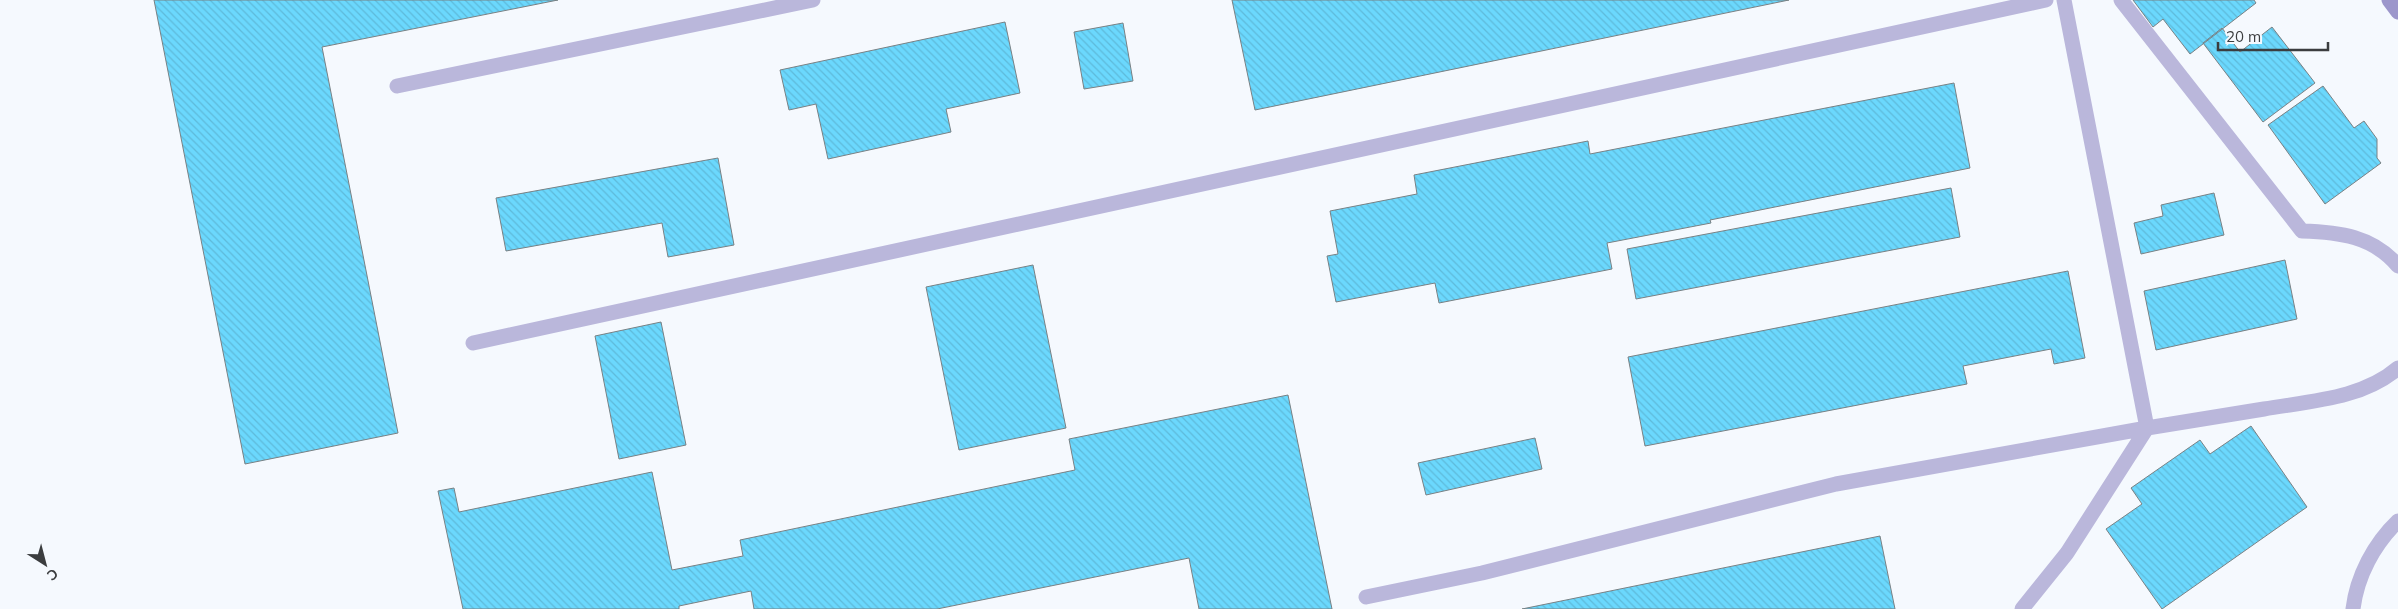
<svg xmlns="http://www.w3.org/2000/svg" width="2398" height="609" font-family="Mulish,sans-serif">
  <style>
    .building { fill: url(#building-back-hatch); stroke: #798184 }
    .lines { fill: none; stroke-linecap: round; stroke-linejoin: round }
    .service { stroke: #bab7db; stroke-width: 15 }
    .secondary { stroke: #9c96cb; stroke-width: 15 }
  </style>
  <defs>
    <pattern id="building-back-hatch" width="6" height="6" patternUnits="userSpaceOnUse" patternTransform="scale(1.25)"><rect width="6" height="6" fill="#6bd8fd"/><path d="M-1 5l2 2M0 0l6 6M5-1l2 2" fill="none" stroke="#5ebada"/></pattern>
  </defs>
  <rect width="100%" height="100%" fill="#f5f9fe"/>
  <path class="building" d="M154,0H558L322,47L398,433L245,464Z
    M1232,0H1789L1255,110Z
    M2133,0H2254L2256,3L2190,54L2163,19L2153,27Z
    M1005,22L1020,93L946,109L951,132L828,159L816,104L789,110L780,70Z
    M1123,23L1133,81L1084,89L1074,32Z
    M2272,27L2315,83L2263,122L2203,43L2222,28L2240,52Z
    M1954,83L1970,168L1710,220L1711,223L1607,243L1612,269L1439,303L1435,283L1336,302L1327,256L1338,254L1330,211L1417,194L1414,175L1588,141L1590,154Z
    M2323,86L2354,128L2364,121L2377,139V158L2381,163L2325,204L2268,125Z
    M718,158L734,245L668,257L662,223L506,251L496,198Z
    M1951,188L1960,237L1636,299L1627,249Z
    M2214,193L2224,235L2141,254L2134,223L2163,216L2161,205Z
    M2285,260L2297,319L2156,350L2144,291Z
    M1033,265L1066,428L959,450L926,287Z
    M2068,271L2085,358L2054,364L2051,349L1963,366L1967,384L1645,446L1628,357Z
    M661,322L686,445L619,459L595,336Z
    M1288,395L1332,609H1199L1189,558L937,609H754L751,591L679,606V609H463L438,491L454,488L459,512L652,472L672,570L743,556L740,540L1075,470L1069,439Z
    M2251,426L2307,507L2162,609L2106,529L2142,504L2131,488L2200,440L2210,454Z
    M1535,438L1542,469L1426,495L1418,463Z
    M1880,536L1895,609H1522Z"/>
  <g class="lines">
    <path class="service" d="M2121,0L2302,231C2339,232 2373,236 2398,266
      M397,86L813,0
      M473,343L2046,0
      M1366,597L1482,573L1836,484L2147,428L2064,0
      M2022,609L2067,553L2147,428C2186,422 2225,415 2264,409C2310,401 2362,399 2398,368
      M2353,609C2357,576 2374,544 2398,521"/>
    <path class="secondary" d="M2389,0L2398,12"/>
  </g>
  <g transform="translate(45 564) rotate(144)" stroke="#f5f9fe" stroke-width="4" paint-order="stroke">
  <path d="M0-4L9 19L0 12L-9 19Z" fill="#3b3d3f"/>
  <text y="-8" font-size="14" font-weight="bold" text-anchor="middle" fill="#3b3d3f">С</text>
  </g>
  <path d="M2218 42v8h110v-8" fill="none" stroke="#3b3d3f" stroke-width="2.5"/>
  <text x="2226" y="42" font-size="15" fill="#3b3d3f" stroke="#f5f9fe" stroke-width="4" paint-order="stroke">20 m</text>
</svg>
